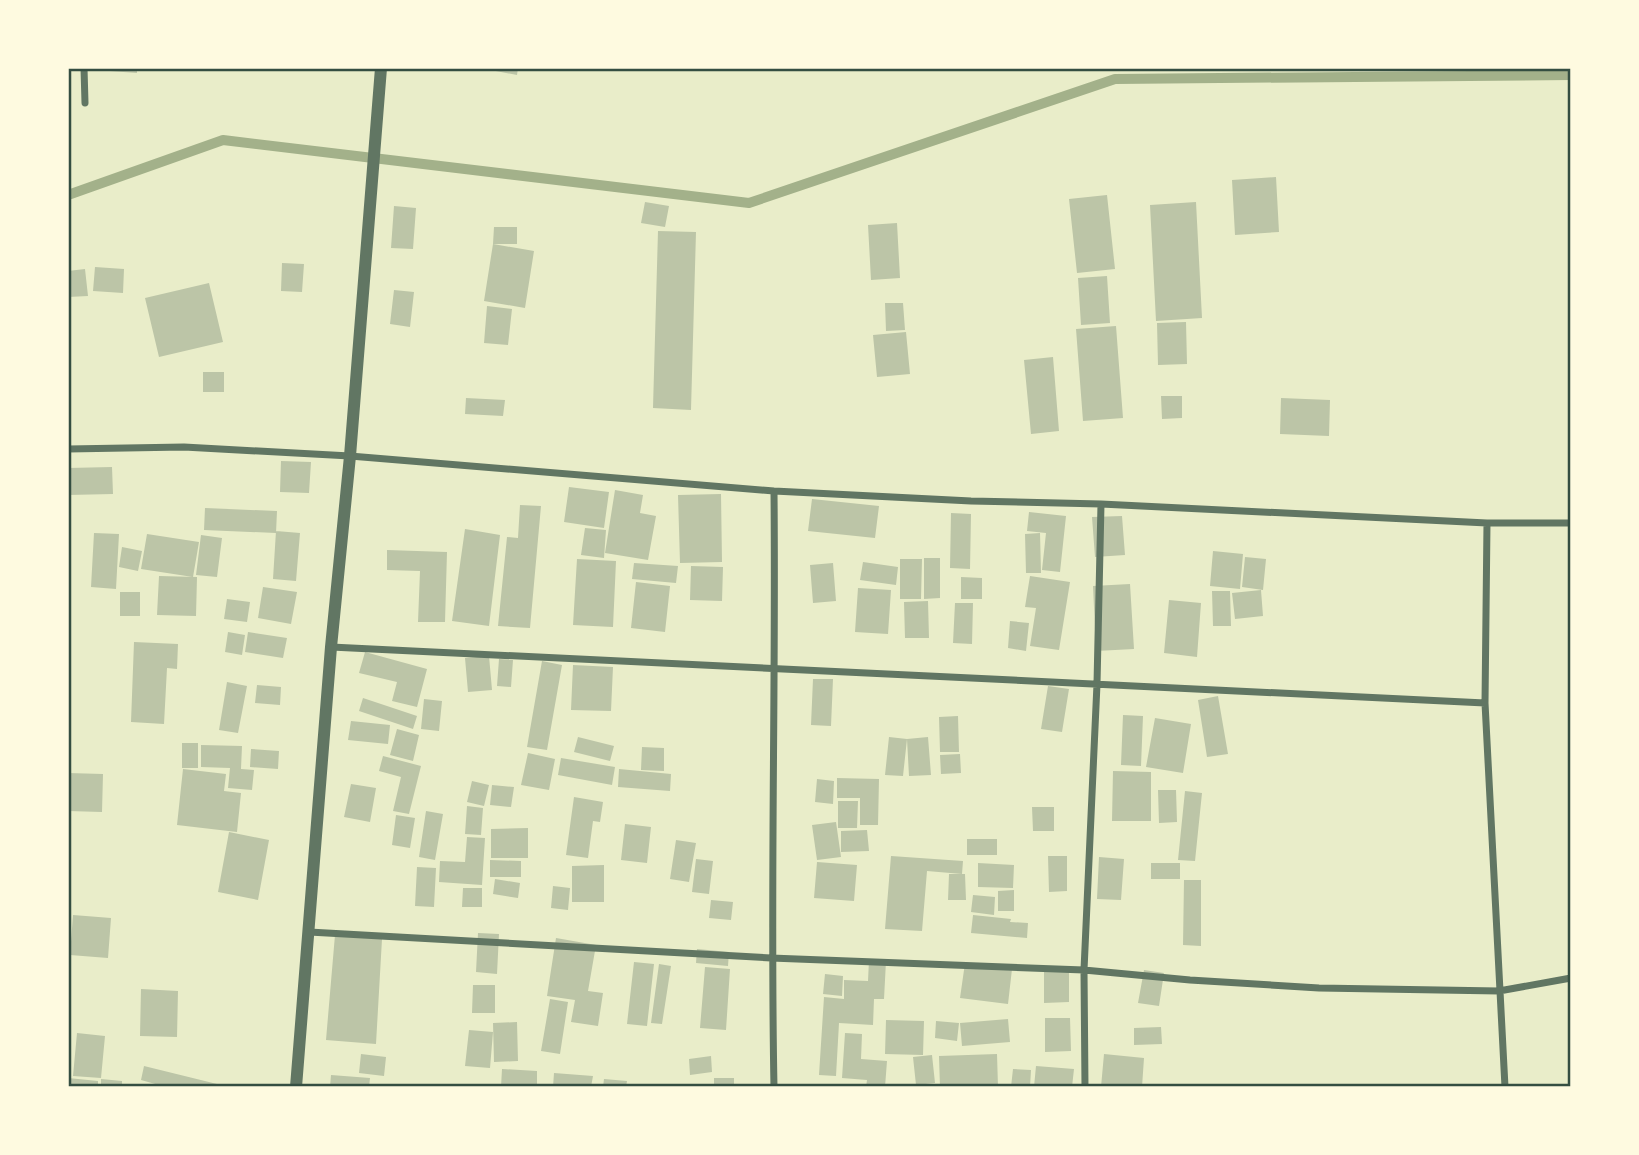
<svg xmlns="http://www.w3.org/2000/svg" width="1639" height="1155" font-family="'Alegreya Sans',sans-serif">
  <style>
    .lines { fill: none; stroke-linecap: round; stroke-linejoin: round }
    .stream { stroke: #a3b18a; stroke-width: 10 }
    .building { fill: #bcc5a7 }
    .minor { stroke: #617663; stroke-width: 7 }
    .tertiary { stroke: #617663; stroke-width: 12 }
    .neatline { fill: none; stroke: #344e41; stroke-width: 2.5 }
  </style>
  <rect width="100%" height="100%" fill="#e9edc9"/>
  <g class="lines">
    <path class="stream" d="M68,195L223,140L749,203L1115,79L1571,75"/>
  </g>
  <path class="building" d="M96,68H137V73L96,70Z
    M480,68H518L517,75Z
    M1276,177L1279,232L1235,235L1232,180Z
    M1107,195L1115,269L1077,273L1069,199Z
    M645,202L669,206L665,227L641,223Z
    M1196,202L1202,318L1156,321L1150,205Z
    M394,206L416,208L413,249L391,248Z
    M897,223L900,278L871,280L868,225Z
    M494,227H517V244H493Z
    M658,231L696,232L691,410L653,408Z
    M493,244L534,251L525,308L484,301Z
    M282,263L304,264L302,292L281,291Z
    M95,267L124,269L123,293L93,291Z
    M85,269L88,296L68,297V271Z
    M1107,276L1110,323L1081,325L1078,278Z
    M209,283L223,342L159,357L145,298Z
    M394,290L414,292L410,327L390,324Z
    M885,303H903L905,330L886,331Z
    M487,306L512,309L508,345L484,343Z
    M1186,322L1187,364L1158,365L1157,323Z
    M1116,326L1123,418L1083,421L1076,329Z
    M906,332L910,374L877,377L873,335Z
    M1053,357L1059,431L1031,434L1024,360Z
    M203,372H224V392H203Z
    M1161,396H1182V418L1162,419Z
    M466,398L505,400L503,416L465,414Z
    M1281,398L1330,400L1329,436L1280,434Z
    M281,461L311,462L309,493L280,492Z
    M112,467L113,494L68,495V468Z
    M569,487L609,492L604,528L564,522Z
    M615,490L643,495L640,513L656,516L648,560L605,553Z
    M721,494L722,562L680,563L678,495Z
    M812,499L879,506L875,538L808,531Z
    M520,505L541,506L530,628L498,626L507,537L518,538Z
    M205,508L277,511L276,533L204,530Z
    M1029,512L1066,516L1060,572L1042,570L1046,533L1027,531Z
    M951,513L971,514L970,569L950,568Z
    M1122,516L1125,555L1095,557L1092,517Z
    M585,528L606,530L604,558L581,555Z
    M465,529L500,535L489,626L452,621Z
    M276,531L300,533L296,581L273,579Z
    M94,533L119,534L116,589L91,587Z
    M1040,533L1041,573H1026L1025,534Z
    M147,534L199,542L193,577L141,569Z
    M201,535L222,538L217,577L196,575Z
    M122,547L142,551L138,571L119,567Z
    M387,550L447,552L445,622H418L420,571L387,570Z
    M1213,551L1243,554L1240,589L1210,586Z
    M1245,557L1266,559L1263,590L1242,587Z
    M924,558H940V598L924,599Z
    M577,559L616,561L613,627L573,625Z
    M900,559H922L921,599H900Z
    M863,562L898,567L896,585L860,580Z
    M634,563L678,566L676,583L632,579Z
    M833,563L836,601L813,603L810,565Z
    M691,566L723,567L722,601L690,600Z
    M159,576L197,577L196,616L157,615Z
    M1030,576L1070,582L1059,650L1030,646L1036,608L1025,607Z
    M961,577L982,578V599H961Z
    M636,582L670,586L665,632L631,628Z
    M1130,584L1134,649L1096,651L1093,586Z
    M263,587L297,592L291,624L258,618Z
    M858,588L891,590L888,634L855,632Z
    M1261,590L1263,616L1235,619L1232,593Z
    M1212,591H1230L1231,626H1213Z
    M120,592H140V616H120Z
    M227,599L250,602L247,622L224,619Z
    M1169,600L1201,603L1197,657L1164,653Z
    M928,601L929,638H905L904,602Z
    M955,603H973L972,644L953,643Z
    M1010,621L1029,623L1026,651L1008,648Z
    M228,632L245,635L242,655L225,652Z
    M248,632L287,638L283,658L245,652Z
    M134,642L178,644L177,669L167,668L164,724L131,722Z
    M365,652L427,669L417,707L392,701L397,682L359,673Z
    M489,656L492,690L468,692L465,658Z
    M499,659L513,660L511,687L497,686Z
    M542,661L562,665L547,750L527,747Z
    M573,665L613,667L611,711L571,710Z
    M813,679H833L831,726L811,725Z
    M227,682L247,686L238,733L219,730Z
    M257,685L281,687L280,705L255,703Z
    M1048,686L1069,689L1062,732L1041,729Z
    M1218,696L1228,754L1207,757L1198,700Z
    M363,698L417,716L413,729L359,711Z
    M424,699L442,701L439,731L421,729Z
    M1123,715L1143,716L1141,766L1121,765Z
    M958,716L959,752H940L939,717Z
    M1155,718L1191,724L1183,773L1146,767Z
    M351,721L390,725L388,744L348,740Z
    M397,729L419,735L413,761L390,755Z
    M578,737L614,746L610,761L574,752Z
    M889,737L907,739L903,776L885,775Z
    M928,737L931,775L909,776L907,739Z
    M182,743H198V768H182Z
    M201,745L242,746L241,769L254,770L252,790L228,788L230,768L201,767Z
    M642,747L664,748V771L641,770Z
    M251,749L279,751L278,769L250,767Z
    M528,753L555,759L549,790L521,785Z
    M960,754L961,773L941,774L940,755Z
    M383,756L421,766L409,814L393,811L401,777L379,771Z
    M561,758L615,767L612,785L558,775Z
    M183,769L226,774L224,791L241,793L237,832L177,825Z
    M619,769L671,774L670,791L618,787Z
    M1113,771L1151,772V821H1112Z
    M68,773L103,774L102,812L68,811Z
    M837,778L879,779L878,825H860V798H837Z
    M817,779L834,781L833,804L815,802Z
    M472,781L489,785L484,806L467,802Z
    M351,784L376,788L370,822L344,817Z
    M492,785L514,787L511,807L490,805Z
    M1158,790H1176L1177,822L1159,823Z
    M1185,791L1202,793L1195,861L1178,860Z
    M574,797L603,802L600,822L593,821L588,858L566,855Z
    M838,801H858L857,828H838Z
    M467,806L483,808L481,835L465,834Z
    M1032,807H1054V831H1033Z
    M426,811L443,814L435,860L419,857Z
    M396,815L415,818L410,848L392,845Z
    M836,822L841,857L817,860L812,825Z
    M625,824L651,827L647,863L621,860Z
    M528,828V858H491V829Z
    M867,830L869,851L841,852V831Z
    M229,832L269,840L258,900L218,892Z
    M467,837L485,838L482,885L439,882L440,861L465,862Z
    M967,839H997V855H967Z
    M676,840L696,843L689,882L670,879Z
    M891,856L963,861L962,874L927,871L922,931L885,929Z
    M1048,856H1067V891L1049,892Z
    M1099,857L1124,859L1121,900L1097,899Z
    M696,859L713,861L709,894L692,892Z
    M490,860L521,861V877H490Z
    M817,862L857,865L854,901L814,898Z
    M978,863L1014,865L1013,888L978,887Z
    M1151,863H1180V879H1151Z
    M604,865V902H572V866Z
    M417,867L436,868L434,907L415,906Z
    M949,874H965L966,900H948Z
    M495,879L520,883L518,898L493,894Z
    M1184,880H1201V946L1183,945Z
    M553,886L570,888L568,910L551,908Z
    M463,888H482V907H462Z
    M1014,890V911H998V891Z
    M973,895L995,897L994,915L971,912Z
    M711,900L733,902L731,920L709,918Z
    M73,915L111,918L108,958L70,955Z
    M973,915L1011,919L1010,922L1028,923L1027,938L971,933Z
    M478,933L499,934L497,974L476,972Z
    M335,935L382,939L376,1044L326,1040Z
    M556,938L596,945L588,991L603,993L598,1026L571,1022L575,1000L547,996Z
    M697,949L729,952L728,966L696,963Z
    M869,960L886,961L884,999H874L873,1025L839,1023L836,1076L819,1075L824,997L844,999V980L868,981Z
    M634,962L654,964L647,1026L627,1024Z
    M965,963L1012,969L1008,1004L960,998Z
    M659,964L671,966L662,1024L651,1023Z
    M705,967L730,969L726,1030L700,1028Z
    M1069,969V1002L1044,1003V970Z
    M1144,970L1164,973L1159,1006L1138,1003Z
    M825,974L843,976L842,996L823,994Z
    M473,985H495V1013H472Z
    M141,989L178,991L177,1037L140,1036Z
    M550,999L568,1002L560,1054L541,1051Z
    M1045,1018H1070L1071,1051L1045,1052Z
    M1008,1019L1010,1042L962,1046L960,1023Z
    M886,1020L924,1021L923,1055L885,1054Z
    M936,1021L959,1023L957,1041L935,1038Z
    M517,1022L518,1061L494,1062L493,1023Z
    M1161,1027L1162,1044L1134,1045V1028Z
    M469,1030L493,1032L490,1068L465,1066Z
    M77,1033L105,1036L101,1078L73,1076Z
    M845,1033L862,1034L861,1059L887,1061L885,1087H866L867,1080L842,1078Z
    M361,1054L386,1057L384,1076L359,1073Z
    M997,1054L998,1087H940L939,1056Z
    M1104,1054L1144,1058L1142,1087H1101Z
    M932,1055L935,1083L916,1085L913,1057Z
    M711,1056L712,1072L690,1075L689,1059Z
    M144,1066L217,1084V1087H166L141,1080Z
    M1036,1066L1074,1069L1072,1087H1034Z
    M502,1069L537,1071V1087H501Z
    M1013,1069L1031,1070L1030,1087H1011Z
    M554,1073L593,1076L591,1087H553Z
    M331,1075L370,1078L369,1087H330Z
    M68,1078L98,1081V1087H68Z
    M714,1078H734V1087H714Z
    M101,1079L122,1081V1087H101Z
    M604,1079L627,1081L626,1087H603Z"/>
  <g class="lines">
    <path class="minor" d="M84,68L85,103
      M68,449L184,447L350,456L774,491L971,501L1101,504L1487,523H1571
      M774,491C776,690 770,888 774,1087
      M1487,523L1485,703L1505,1087
      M331,647L1485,703
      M309,932L771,958L1084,970L1190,980L1319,988L1499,991L1571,978
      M1085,1087L1084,970L1097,684L1101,504"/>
    <path class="tertiary" d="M296,1087L331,647L350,456L381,68"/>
  </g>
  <rect width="1639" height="1155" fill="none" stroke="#fefae0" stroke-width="140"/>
  <rect x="70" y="70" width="1499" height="1015" class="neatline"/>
</svg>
